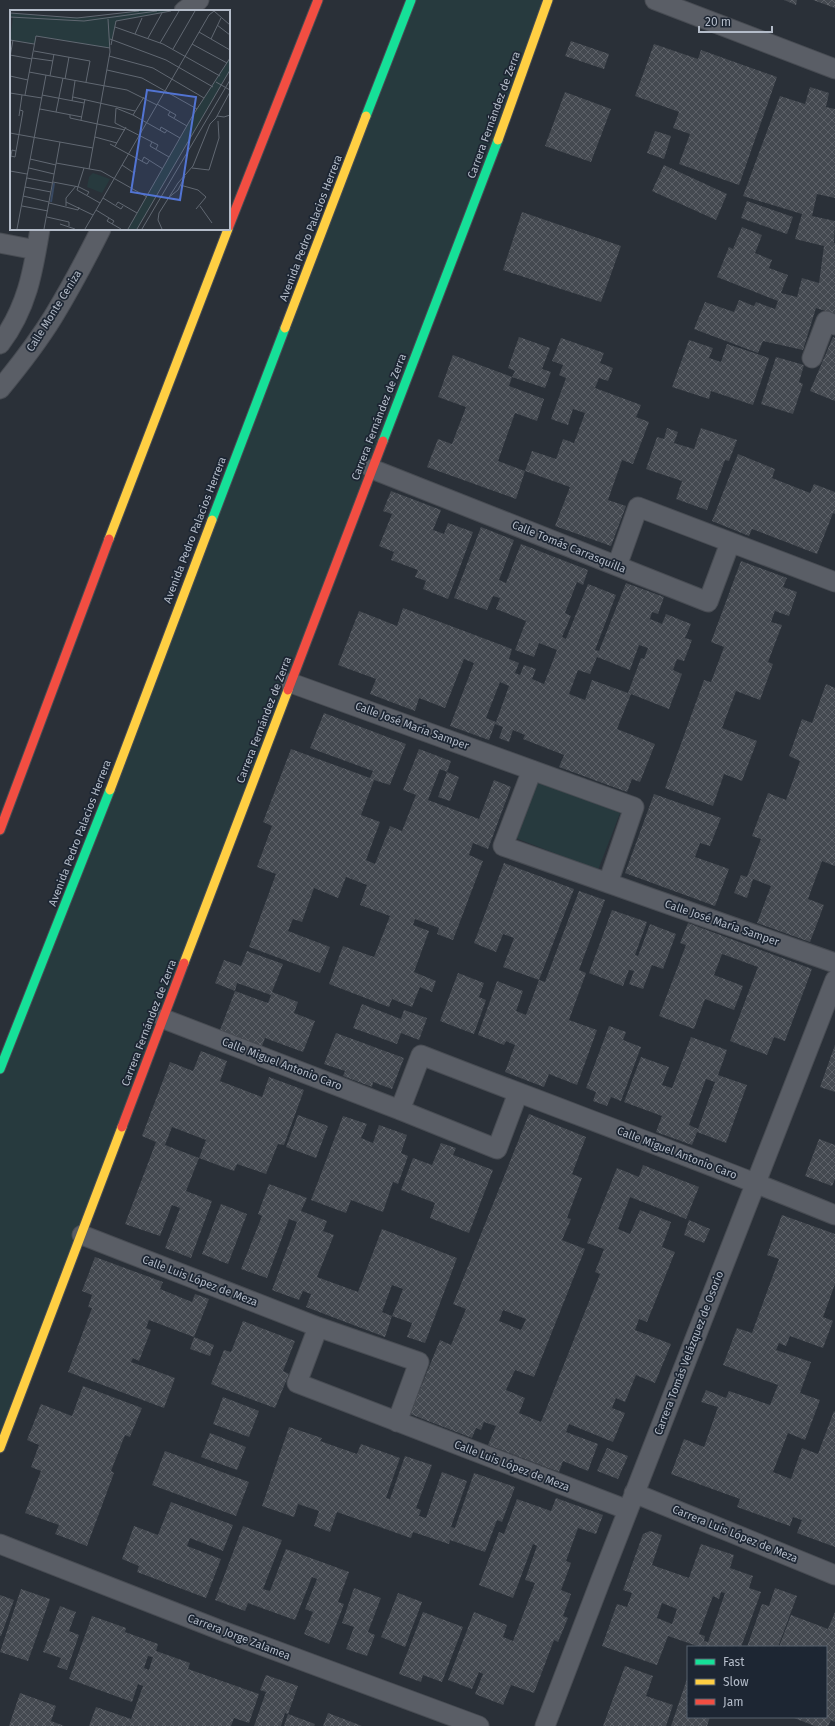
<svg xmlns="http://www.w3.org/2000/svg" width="835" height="1726" font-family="'Fira Sans',sans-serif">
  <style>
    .green { fill: #273a3e }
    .building { fill: url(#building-cross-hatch); fill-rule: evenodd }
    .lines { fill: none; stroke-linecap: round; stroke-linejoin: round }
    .street-casing { stroke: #484c53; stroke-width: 21 }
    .fast-casing { stroke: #484c53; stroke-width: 11 }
    .slow-casing { stroke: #484c53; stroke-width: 11 }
    .jam-casing { stroke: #484c53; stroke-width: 11 }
    .street { stroke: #5a5e66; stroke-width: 19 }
    .fast { stroke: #16e098; stroke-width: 9 }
    .slow { stroke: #ffcf43; stroke-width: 9 }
    .jam { stroke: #f24e42; stroke-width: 9 }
    .labels { text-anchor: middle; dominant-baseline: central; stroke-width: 3.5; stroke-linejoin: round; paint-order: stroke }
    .street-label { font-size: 11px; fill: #b4bcc9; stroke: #1d2633 }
    .inset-river { fill: none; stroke: #384963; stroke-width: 2 }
    .inset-road { fill: none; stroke: #616872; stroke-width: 1 }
    .view { fill: #5274d3; fill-opacity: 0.15; stroke: #5274d3; stroke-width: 2 }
    .inset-edge { fill: none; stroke: #b4bcc9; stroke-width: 2 }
  </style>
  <defs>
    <pattern id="building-cross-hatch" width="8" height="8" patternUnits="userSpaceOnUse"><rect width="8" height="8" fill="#444950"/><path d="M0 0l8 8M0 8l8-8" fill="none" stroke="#5d6168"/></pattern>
  </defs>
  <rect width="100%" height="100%" fill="#2a3038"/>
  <path class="green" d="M411,0H548L0,1448V1069Z
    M537,776L622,808L598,870L513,837Z"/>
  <path class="building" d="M784,0H797L796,5Z
    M813,0H835V8Z
    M571,41L609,54L604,69L565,56Z
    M654,44L698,59L701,50L777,77L739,185L679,164L690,134L673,128L679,112L635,96Z
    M810,87L829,93L826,107L835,109V198L817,194L812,216L835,221L834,243H835V314L816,308L803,350L763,341L758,353L694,329L705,302L734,312L739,300L754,306L756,302L775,309L778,301L717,277L729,247L733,249L742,227L762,235L755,253L772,260L769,268L788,275L781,293L797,297L802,278L819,283L824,246L795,239L802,214L743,196L780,96L805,104Z
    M565,92L611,109L591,162L545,146Z
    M655,131L671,136L664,159L647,153Z
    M664,165L727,194L716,220L652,191Z
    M747,201L793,217L787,234L741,218Z
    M522,212L621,246L601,302L503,270Z
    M519,337L550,348L542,369L551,372L545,388L512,377L515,371L508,368Z
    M833,337L835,338V401L810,391Z
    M561,338L604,353L600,363L613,368L608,381L599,378L595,388L641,405L636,417L649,422L633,464L622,460L608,500L626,506L611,546L555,526L570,487L525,471L532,451L556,459L563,439L574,443L585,413L573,409L568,425L551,419L566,378L559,375L563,365L552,361Z
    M689,340L713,348L709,358L721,362L727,344L769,358L753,405L711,391L709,399L672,387Z
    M453,355L512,377L509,386L544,399L537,421L515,413L498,461L525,471L516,499L427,467L438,439L452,444L466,407L438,397Z
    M776,357L804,365L799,382L803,384L793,414L761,404Z
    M667,428L678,432L674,443L694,449L701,428L737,440L729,461L725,460L707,510L676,499L682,481L646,469L657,437L664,439Z
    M738,454L775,469L772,478L810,493L814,484L835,492V514L833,513L817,554L752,529L749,536L712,521Z
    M391,491L441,510L433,530L444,534L448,523L473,532L448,599L423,589L426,581L415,577L418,570L391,560L394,552L379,546L392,514L383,511Z
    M481,527L514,540L499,580L506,583L521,544L588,570L583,585L577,582L565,613L571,616L562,637L566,639L588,584L616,595L595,650L599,651L626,583L664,597L658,614L652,612L650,619L662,624L666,614L691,624L685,638L692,640L684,661L677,659L673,670L682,674L669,709L631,694L617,729L655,744L640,782L632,779L627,792L559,767L564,755L523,739L525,735L513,730L509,742L499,738L503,727L495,724L489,740L450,726L474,663L464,659L445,708L419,698L415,711L370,694L376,679L338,665L359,611L397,626L403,608L512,649L509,659L519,663L515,673L520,675L524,665L536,669L532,679L544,684L557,650L539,643L534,657L515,650L526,621L496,609L500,598L493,596L487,610L454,598ZM639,645L648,648L644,659L641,658L628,693L592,680L585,700L569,694L578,670L590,674L597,657L630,670ZM500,682L509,686L496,722L486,718Z
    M741,561L787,578L783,587L797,592L789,616L775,611L771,622L782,625L768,662L773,664L760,700L736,691L722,728L757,741L742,781L724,774L713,806L665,788L704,680L711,682L724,647L711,642Z
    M826,684L835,688V866L822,861L808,899L824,905L810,942L757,923L771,886L753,879L747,898L734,893L741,875L747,877L761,839L752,836L768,793L786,800L800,761L789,756L802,719L812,723Z
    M324,713L406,744L390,785L374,780L361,815L380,822L366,860L375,864L390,826L402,831L416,795L403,790L419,749L451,761L447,772L440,769L428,800L479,819L494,780L511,787L488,849L473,843L469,855L483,861L453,940L437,934L439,928L415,919L413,925L429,931L414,972L436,981L432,992L420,987L412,1007L392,999L389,1007L329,984L343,946L374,957L390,916L360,905L367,885L346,877L338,898L314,888L302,922L293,919L288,931L330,947L320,973L249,947L276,874L257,867L272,826L263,822L291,749L370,778L373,771L310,748Z
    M447,772L459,777L450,801L438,797Z
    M654,794L721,818L710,846L700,843L695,857L729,869L715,906L625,873Z
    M504,863L574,889L539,980L503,967L514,938L503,934L496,952L474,943Z
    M579,891L605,900L579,970L586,973L569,1020L597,1030L577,1085L549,1074L544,1087L505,1072L515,1045L506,1041L504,1045L478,1035L497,981L523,991L516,1011L526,1015L539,980L545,982Z
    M612,910L647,922L635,955L638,956L650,924L676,934L663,969L652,965L643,989L629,984L634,971L629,970L623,986L589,973Z
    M688,923L812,969L785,1041L774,1037L767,1055L730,1041L758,967L722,954L714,975L743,986L734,1010L705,999L694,1029L659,1016L686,945L680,943Z
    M247,951L283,964L272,992L298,1002L294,1013L315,1021L303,1052L265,1038L262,1046L220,1030L235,991L268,1003L271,995L237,983L235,991L215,983L224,960L241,966Z
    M458,973L484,983L479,997L486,1000L474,1034L440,1021Z
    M362,1004L401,1019L404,1010L427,1018L419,1040L401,1033L397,1044L353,1028Z
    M609,1026L626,1032L623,1040L641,1047L621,1101L611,1097L607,1106L593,1101L596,1092L586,1088Z
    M336,1033L404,1058L392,1089L373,1082L372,1087L343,1076L345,1071L324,1064Z
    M691,1037L727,1050L718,1075L747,1085L726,1143L697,1132L692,1145L656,1132L662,1116L624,1102L641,1057L669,1067L662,1085L672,1088ZM706,1079L715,1082L698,1129L689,1125Z
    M835,1045V1092L820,1087Z
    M201,1051L227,1061L220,1081L262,1097L269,1077L304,1090L284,1145L278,1144L266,1174L237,1164L234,1171L199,1158L206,1140L172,1127L165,1145L199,1158L186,1191L212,1201L191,1258L165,1248L180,1208L172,1205L160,1236L125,1224L156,1142L142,1136L170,1062L193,1071Z
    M529,1114L586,1137L572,1174L582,1178L567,1218L571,1219L562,1240L585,1249L534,1377L515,1370L506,1390L525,1398L519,1413L541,1422L600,1274L595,1272L604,1249L587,1243L617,1168L639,1177L643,1165L699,1187L686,1219L630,1197L618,1229L630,1234L640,1210L671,1222L662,1247L675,1252L647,1322L639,1319L635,1330L671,1344L655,1383L636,1375L625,1402L616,1398L612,1408L625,1413L613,1442L569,1424L566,1432L598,1444L588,1471L563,1461L559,1472L488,1445L496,1426L484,1422L481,1430L476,1428L472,1438L410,1414L440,1340L451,1345L466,1309L453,1304ZM503,1310L526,1319L521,1330L499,1321Z
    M298,1115L328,1126L316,1158L286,1147Z
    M343,1116L367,1124L361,1138L373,1143L379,1125L407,1135L401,1153L408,1156L398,1184L393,1182L383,1212L351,1200L346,1213L311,1200Z
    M819,1139L835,1145V1179L832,1186L805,1176Z
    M441,1143L456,1148L453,1155L493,1170L469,1233L430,1218L435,1203L401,1190L413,1158L432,1165Z
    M269,1184L307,1198L301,1211L327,1221L323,1231L334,1235L317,1277L358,1292L382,1229L457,1258L425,1343L407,1337L412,1323L392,1316L385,1337L306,1307L311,1294L303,1291L299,1300L272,1290L297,1222L289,1219L267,1278L241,1269L262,1216L258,1214ZM392,1285L403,1289L392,1316L382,1312Z
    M221,1204L247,1214L228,1264L202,1254Z
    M782,1215L835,1234V1284L823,1317L833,1321L823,1348L790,1336L786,1346L779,1343L776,1350L811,1362L800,1393L820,1400L805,1440L788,1433L773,1472L791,1479L802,1448L818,1454L834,1411L835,1412V1547L797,1533L802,1520L793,1517L790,1526L737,1507L740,1499L671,1474L684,1439L704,1447L718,1407L701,1402L706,1390L726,1398L729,1391L770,1405L778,1385L723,1365L737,1328L752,1333L779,1259L767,1255Z
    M689,1220L710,1229L704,1243L684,1235Z
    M95,1257L163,1282L160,1289L192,1302L195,1294L209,1299L194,1337L149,1320L146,1328L151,1330L139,1361L133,1358L131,1362L175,1378L164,1408L68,1372L92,1308L88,1307L92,1295L82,1291Z
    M243,1321L295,1341L283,1371L289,1374L275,1408L211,1384L224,1350L231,1352Z
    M194,1337L214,1345L210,1356L190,1349Z
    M83,1386L142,1408L130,1437L125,1435L111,1471L114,1473L87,1546L55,1534L59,1525L25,1513L41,1471L31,1467L39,1445L27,1440L41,1404L72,1416Z
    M223,1397L259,1411L249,1437L213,1424Z
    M289,1427L322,1438L320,1441L357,1454L361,1444L400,1458L386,1498L390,1499L405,1456L432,1465L416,1508L421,1510L419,1516L426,1518L442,1472L467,1481L451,1527L455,1528L474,1473L515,1487L502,1522L497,1520L485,1552L450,1540L449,1544L413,1532L411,1538L337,1512L330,1532L314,1526L319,1511L298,1504L294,1517L262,1506Z
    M210,1433L246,1447L237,1470L201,1457Z
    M607,1448L628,1456L618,1479L597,1471Z
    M165,1451L249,1482L236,1516L152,1485Z
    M556,1498L603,1515L596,1534L578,1528L566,1561L571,1563L561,1590L571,1594L563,1616L568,1618L558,1642L554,1640L534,1693L511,1685L503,1705L475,1694L483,1674L479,1672L472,1689L448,1680L474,1612L507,1625L503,1637L513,1641L535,1583L525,1580L537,1546L533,1544L513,1598L479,1585L499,1532L504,1534L517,1499L551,1511Z
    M171,1502L233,1525L223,1551L190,1538L187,1546L221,1559L206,1598L137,1572L139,1566L122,1559L134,1526L158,1535Z
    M243,1526L282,1540L263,1589L270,1591L286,1549L349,1572L338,1602L344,1604L329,1644L304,1634L313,1612L305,1609L317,1579L312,1577L295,1620L248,1603L245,1611L215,1600Z
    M650,1531L662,1535L652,1565L689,1578L701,1544L734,1555L730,1568L753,1576L749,1588L761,1592L741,1647H700L668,1636L657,1665L602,1646L617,1604L627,1607L632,1593L623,1590L643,1534ZM721,1592L725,1593L708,1642L704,1641L705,1636L699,1634L713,1596L719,1599ZM662,1603L677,1609L672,1624L657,1618Z
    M354,1588L381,1598L368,1632L375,1635L367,1656L346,1649L354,1627L342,1623Z
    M775,1588L797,1596L778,1647H747L762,1604L769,1606Z
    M21,1589L50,1599L28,1661L0,1652Z
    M398,1593L422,1602L405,1647L381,1637Z
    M0,1595L14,1600L1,1636H0Z
    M60,1606L76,1612L69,1631L79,1635L67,1670L57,1667L61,1658L43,1652Z
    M423,1612L463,1627L442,1682L423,1675L421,1682L399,1674Z
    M835,1612V1722L831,1720L828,1726H815L794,1718L826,1717V1647H779L791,1615L828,1629Z
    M92,1616L126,1628L125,1632L158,1644L156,1651L190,1663L188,1669L259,1694L249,1723L234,1718L231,1726H89L96,1707L131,1719L143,1686L138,1684L132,1702L69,1679ZM148,1656L153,1657L149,1670L144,1668Z
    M625,1666L653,1676L646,1696L673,1705L666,1726H603Z
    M266,1675L298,1686L288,1714L285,1713L281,1726H254L266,1692L260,1690Z
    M688,1676V1717H710L707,1726H671Z
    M20,1693L56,1706L51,1721L64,1726H9Z
    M328,1713L362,1726H323Z
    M288,1714L315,1724L314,1726H284Z"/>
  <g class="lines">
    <g class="street-casing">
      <path id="street" d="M655,0L835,69
        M184,11L199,0
        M0,243L36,250
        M0,344C27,308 33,272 40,229
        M812,358L826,321L835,325
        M0,389C19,366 37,343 53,317C70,289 86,259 101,229
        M372,469L708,602L730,543
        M617,566L638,507L835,582
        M291,683L634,807L608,883
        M532,770L503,846L835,963
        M164,1019L400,1110L497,1149L518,1093
        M400,1110L421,1055C559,1109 698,1159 835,1215
        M82,1235L318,1327L419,1362L397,1422
        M318,1327L297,1383L628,1510
        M634,1493L835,1575
        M0,1544L220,1630L479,1726
        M545,1726L600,1582L835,980"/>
    </g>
    <g class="fast-casing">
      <path id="fast" d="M366,116L411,0
        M383,441L498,140
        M212,520L285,328
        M0,1069L110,790"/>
    </g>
    <g class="slow-casing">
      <path id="slow" d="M498,140L548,0
        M285,328L366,116
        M109,539L228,229
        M110,790L212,520
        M184,963L288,690
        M0,1448L122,1127"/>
    </g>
    <g class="jam-casing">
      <path id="jam" d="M229,226L318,0
        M288,690L383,441
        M0,830L109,539
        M122,1127L184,963"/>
    </g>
    <use href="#street" class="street"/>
    <use href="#fast" class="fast"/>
    <use href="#slow" class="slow"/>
    <use href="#jam" class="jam"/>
  </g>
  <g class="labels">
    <g class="street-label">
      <text transform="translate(494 115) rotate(-70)">Carrera Fernández de Zerra</text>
      <text transform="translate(311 228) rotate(-69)">Avenida Pedro Palacios Herrera</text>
      <text transform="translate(54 311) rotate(-58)">Calle Monte Ceniza</text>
      <text transform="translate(379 417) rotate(-69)">Carrera Fernández de Zerra</text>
      <text transform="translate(195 530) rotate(-69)">Avenida Pedro Palacios Herrera</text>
      <text transform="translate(569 547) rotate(22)">Calle Tomás Carrasquilla</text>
      <text transform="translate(264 720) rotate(-69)">Carrera Fernández de Zerra</text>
      <text transform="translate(412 726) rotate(20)">Calle José María Samper</text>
      <text transform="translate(80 833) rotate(-69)">Avenida Pedro Palacios Herrera</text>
      <text transform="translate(722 923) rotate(19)">Calle José María Samper</text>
      <text transform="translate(149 1023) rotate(-69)">Carrera Fernández de Zerra</text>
      <text transform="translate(282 1064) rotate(21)">Calle Miguel Antonio Caro</text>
      <text transform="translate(677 1153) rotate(21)">Calle Miguel Antonio Caro</text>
      <text transform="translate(200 1281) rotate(21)">Calle Luis López de Meza</text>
      <text transform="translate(689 1353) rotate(-69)">Carrera Tomás Velázquez de Osorio</text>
      <text transform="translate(512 1466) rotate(21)">Calle Luis López de Meza</text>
      <text transform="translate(735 1534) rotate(22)">Carrera Luis López de Meza</text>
      <text transform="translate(239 1637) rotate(21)">Carrera Jorge Zalamea</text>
    </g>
  </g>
  <g transform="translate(10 10)">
    <rect width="220" height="220" fill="#2a3038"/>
    <path d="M129,1H161L106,11L102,30L100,29V38L26,26L25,34L0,30L3,7H0V3L45,7H96ZM220,48V60L127,219H118L190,94ZM83,163L100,169L92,183L77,177L79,167Z" fill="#273a3e"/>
    <path class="inset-river" d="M41,192L44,173"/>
    <path class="inset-road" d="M204,1L220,15M0,3L67,8L129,1M0,7L74,11L147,1M207,15L220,25M105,17L153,34L210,66M189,22L220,40M125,24L132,8M138,28L152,3M100,29L156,50L203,77M201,29L211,8M0,30L24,34M150,33L169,1M182,34L217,53M101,35L106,11L161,1M163,39L185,1M24,41L80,51L76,72M0,45L22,49M99,46L143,58L194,88M0,47L3,30M22,48L43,51M97,60L132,68L187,99M19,62L117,80L147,95M0,66L18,70M40,66L44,44M55,69L59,47M206,72L220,80M0,83L32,88M15,85L26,26L100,38M32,85L74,93M63,87L125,101M62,91L65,71M147,94L166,105L164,108M106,98L123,105L155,123L157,120M30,99L72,107M46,102L53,68M160,102L158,105L177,116M60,105V108L115,120M123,105L134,87M9,106L12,85M207,106L214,107L220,105M71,110L75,89M105,113L148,135L146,139M105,113L106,98M150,120L151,117L170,128M0,123L83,138M85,127L107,133M142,132L140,136L159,147M100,134L137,154L139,151M105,136L116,117M1,146L5,147L13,101L10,100M20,149L46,155M0,151L2,140L6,141M132,151L134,147L153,159M46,153L91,161L137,187M112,155L124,163L125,161M19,158L44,164M74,158L67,180L90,193M182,158L199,160L209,128L208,111M79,159L100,42L98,9M0,161L17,164M17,168L43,173M43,172L69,177L79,182L77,185M170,175L188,180L196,187L186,199M15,177L41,182M13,186L39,192M93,188L111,199L113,196M158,188L168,180L175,166M56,192L83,205M39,193L68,200L69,197M106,195L108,192L127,203M12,196L38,201M56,196V188L66,176M190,196L202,213M86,200L104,211L102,214M37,207L59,212V216M99,208L97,211L111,219M50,214L65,219M7,219L36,65M34,219L50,132M75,219L199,5L204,1M118,219L183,105L220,48M127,219L220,60M132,219L220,70M152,219L148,210L149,203L168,173L183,156L200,114L206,108L220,82"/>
    <path class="view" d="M137,80L186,87L170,190L121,182Z"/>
    <rect width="220" height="220" class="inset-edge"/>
  </g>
  <rect x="687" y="1646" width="140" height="72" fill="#1d2633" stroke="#59626f"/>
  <rect x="695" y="1659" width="20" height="6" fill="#16e098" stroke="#59626f"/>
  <text x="723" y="1666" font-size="12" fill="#b4bcc9">Fast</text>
  <rect x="695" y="1679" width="20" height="6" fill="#ffcf43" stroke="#59626f"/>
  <text x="723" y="1686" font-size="12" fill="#b4bcc9">Slow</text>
  <rect x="695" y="1699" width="20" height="6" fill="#f24e42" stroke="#59626f"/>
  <text x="723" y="1706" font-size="12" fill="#b4bcc9">Jam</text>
  <path d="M699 26v6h73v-6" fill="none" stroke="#b4bcc9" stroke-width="2"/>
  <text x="705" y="26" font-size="12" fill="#b4bcc9" stroke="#1d2633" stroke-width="3" paint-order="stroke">20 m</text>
</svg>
